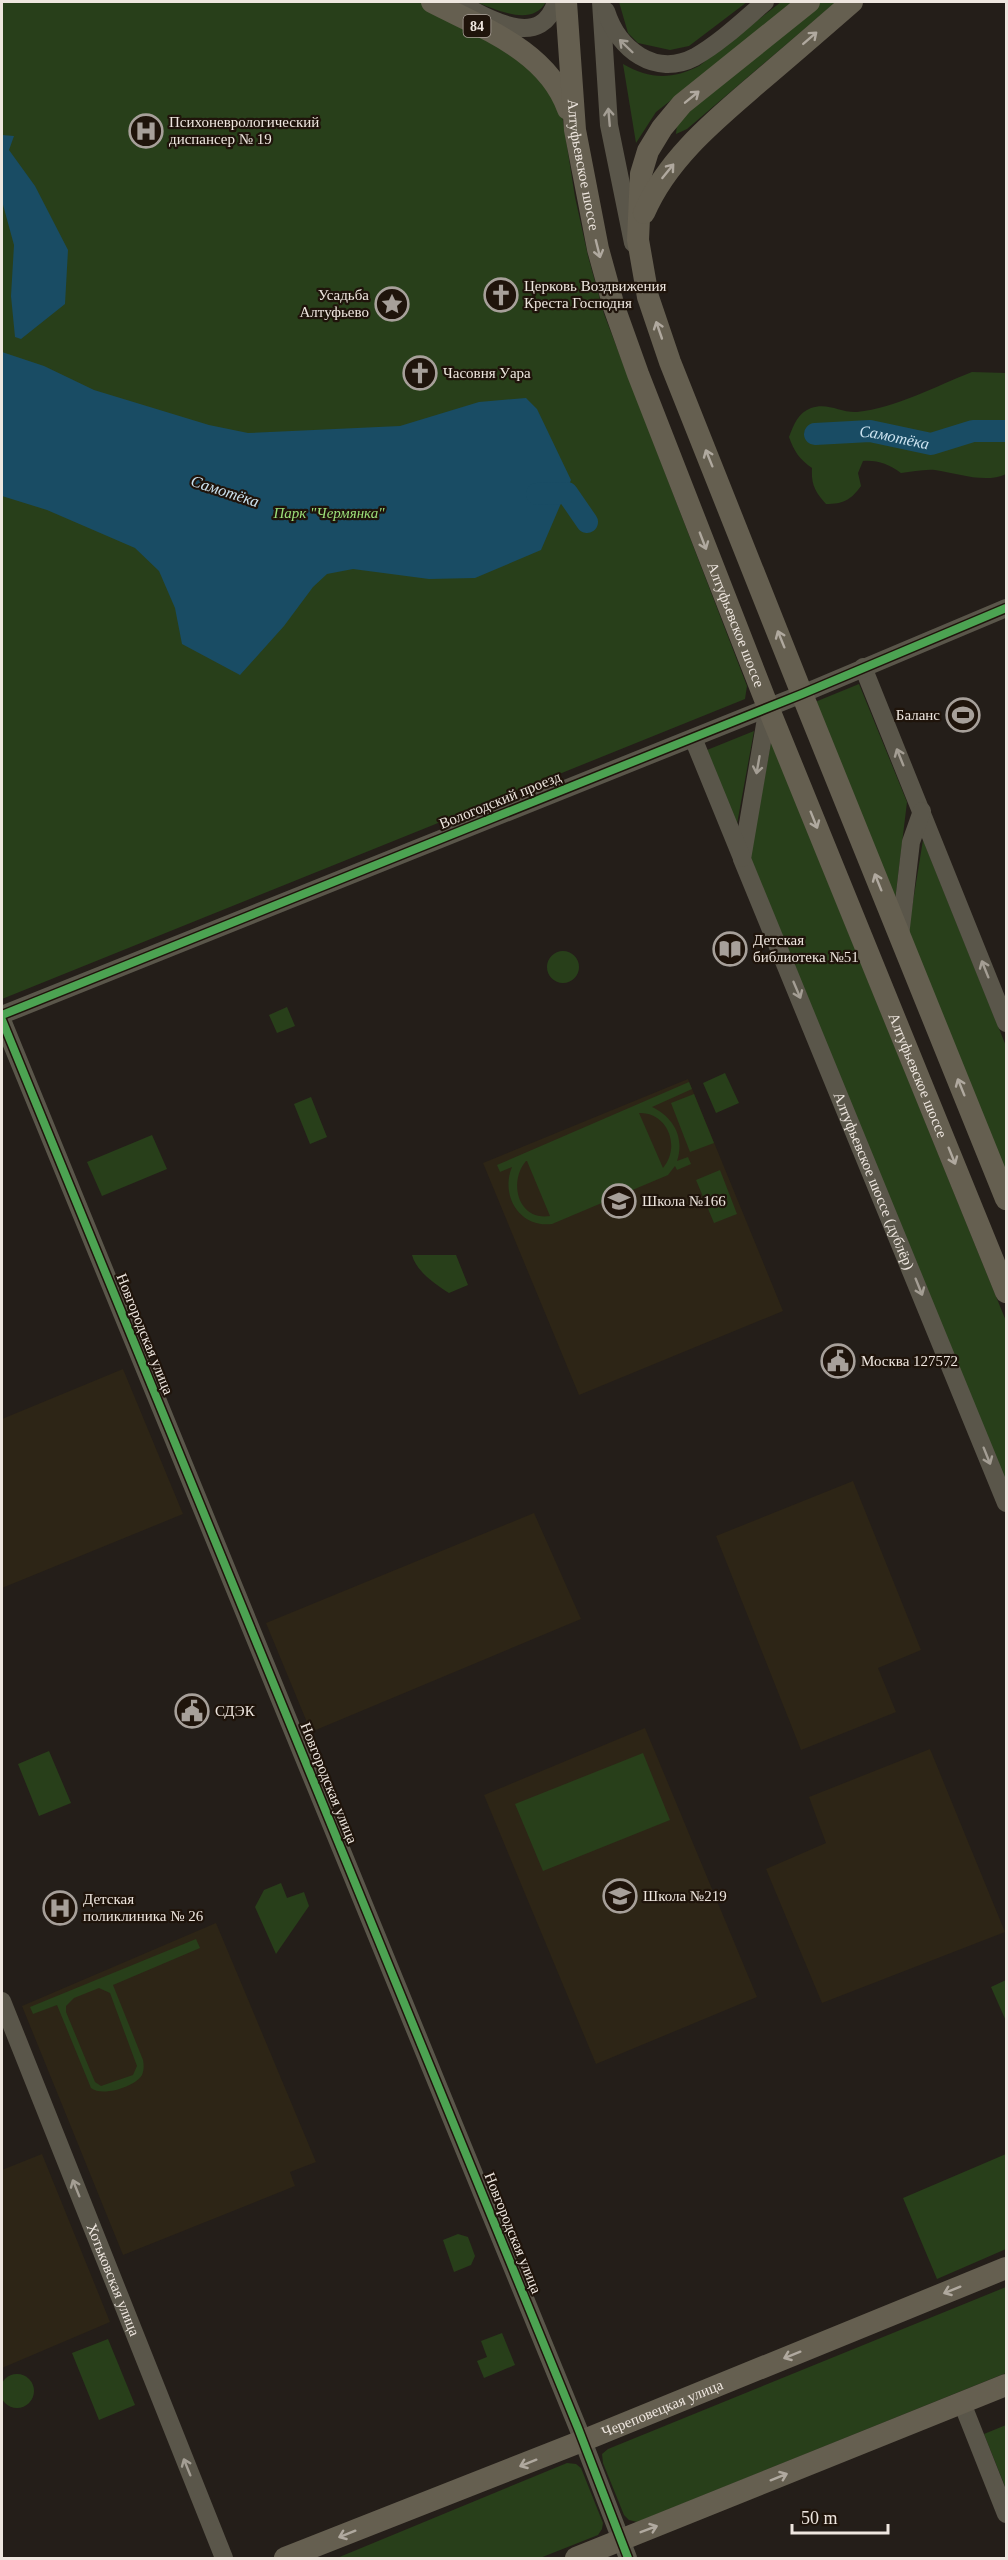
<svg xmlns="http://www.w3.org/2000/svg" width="1008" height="2560" font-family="Georgia,serif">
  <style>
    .education { fill: #2d2516 }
    .green { fill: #283f1a; fill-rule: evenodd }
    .water { fill: #194c64 }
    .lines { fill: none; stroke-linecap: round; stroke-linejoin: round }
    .river { stroke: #194c64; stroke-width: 22 }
    .minor { stroke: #5a564a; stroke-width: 18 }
    .major { stroke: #655f50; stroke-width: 22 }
    .cycleway-casing { stroke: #1f140b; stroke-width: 11 }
    .cycleway { stroke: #4ca352; stroke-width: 8 }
    .oneway { stroke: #b0a99f }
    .oneway2 { stroke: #a49e94 }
    .labels { text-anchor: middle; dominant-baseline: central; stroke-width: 4.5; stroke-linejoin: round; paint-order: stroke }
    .shield { fill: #1f140b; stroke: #b0a79f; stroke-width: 1.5 }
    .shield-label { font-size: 14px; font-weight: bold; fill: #eee6df }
    .poi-label { font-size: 15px; fill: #eee6df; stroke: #1f140b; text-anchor: start }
    .street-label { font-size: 15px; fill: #eee6df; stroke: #1f140b }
    .park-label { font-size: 15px; font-style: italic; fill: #9cdf79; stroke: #1f140b }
    .water-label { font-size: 16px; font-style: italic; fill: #cce3f0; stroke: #1f140b }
  </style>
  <rect width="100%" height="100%" fill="#241e19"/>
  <path class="education" d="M688,1079L783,1311L579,1395L483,1163Z
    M123,1369L183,1514L2,1588V1419Z
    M853,1481L921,1650L878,1668L896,1712L801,1750L716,1536Z
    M534,1513L581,1619L311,1732L266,1623Z
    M645,1728L757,1997L596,2064L484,1795Z
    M930,1749L1005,1932L822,2003L766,1869L826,1843L809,1797Z
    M216,1923L316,2162L290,2172L295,2186L123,2255L22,2006Z
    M42,2154L110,2322L2,2368V2170Z"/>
  <path class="green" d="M2,2H422L525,61L560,102L575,197L588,256L604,314L747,686L745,699L2,999Z
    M475,2H546C531,28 497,9 475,2Z
    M619,2H747L689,46L670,50L638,43L628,33Z
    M781,2H836L687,129L676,134L677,124L781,14L656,112L636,143L623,64C649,79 672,80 699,66Z
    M972,372L1006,373V474C985,484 957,473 935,470C924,469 912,472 901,473C888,464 878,460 863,461L858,473L861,486C851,500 843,504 826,504C815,492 811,484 812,468C799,459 794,451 789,437C794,424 798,413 811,408C828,402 841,413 857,412C896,408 936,386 972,372Z
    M859,684L907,802L895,901L815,702Z
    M754,731L737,824L707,750Z
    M771,742L1006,1321V1490L750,859Z
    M923,840L1006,1046V1177L908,932Z
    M547 967a16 16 0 1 1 32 0a16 16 0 1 1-32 0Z
    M287,1007L295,1026L277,1033L269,1015Z
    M725,1073L739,1103L716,1113L703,1083Z
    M689,1082L692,1089L652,1107C673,1117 685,1137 677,1161L688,1157L691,1164L677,1170L675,1166L668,1175L552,1224C520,1228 500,1196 512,1167L500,1172L497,1165ZM639,1113C668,1112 681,1147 663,1168ZM526,1161H527L550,1216C518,1221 508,1182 526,1161Z
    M694,1094L714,1143L690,1152L671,1103Z
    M311,1097L327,1137L310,1144L294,1104Z
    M152,1135L167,1169L102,1196L87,1162Z
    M720,1170L737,1214L714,1223L696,1180Z
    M412,1255H456L468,1285L449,1293C435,1284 416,1271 412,1255Z
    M49,1751L71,1803L39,1816L18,1764Z
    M643,1753L670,1820L543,1871L515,1804Z
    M281,1883L287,1898L304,1892L309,1906L276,1954L255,1907L264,1890Z
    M196,1939L200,1948L113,1985L143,2060C144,2065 144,2070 142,2075C135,2087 102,2097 91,2088L57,2005L33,2014L30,2007ZM99,1988L110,1993L137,2066L133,2075L101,2086L95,2082L66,2012V2006L74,1998Z
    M1006,1980V2021L991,1987Z
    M1006,2154V2249L937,2279L903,2198Z
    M458,2234L468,2237L475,2256L471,2265L454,2272L443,2240Z
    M1006,2287V2373L637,2522L629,2520L624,2515L603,2463L602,2454L608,2449Z
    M502,2333L515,2365L484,2378L477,2361L487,2357L481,2341Z
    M108,2339L135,2405L99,2420L72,2353Z
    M0 2391a17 17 0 1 1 34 0a17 17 0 1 1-34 0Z
    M1006,2425V2489L984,2434Z
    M567,2463L576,2464L581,2468L603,2523L602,2529L598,2535L540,2558H337Z"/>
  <path class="water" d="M2,135L14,136L9,150L35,186L68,250L65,304L21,339L15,337L11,296L14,245L2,201Z
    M2,352L44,366L94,390L209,425L248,433L400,426L479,402L526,398L537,409L571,480L541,550L475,578L429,579L353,569L327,574L313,587L284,626L240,675L182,644L175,608L159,571L135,548L47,510L2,496Z"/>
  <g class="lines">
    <g class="river">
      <path id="s1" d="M815,434L870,431L931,444L973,431H1006"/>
      <path d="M537,494L567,493L587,522"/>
    </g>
    <g class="minor">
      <path d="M457,2C487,17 540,52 556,2"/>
      <path d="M601,2L609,125L633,243"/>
      <path d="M606,11C618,49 655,78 695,57C720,43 744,20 765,2"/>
      <path d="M863,667L1006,1023"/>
      <path id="s2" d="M768,707L742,859L1006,1503"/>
      <path d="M693,738L742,858"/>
      <path d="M900,936L911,842L922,811"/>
      <path d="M2,1015L802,694L1006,608"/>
      <path d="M2,1020L578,2428L628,2558"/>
      <path id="s3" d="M2,2001L224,2558"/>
      <path d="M962,2403L1006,2514"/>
    </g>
    <g class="major">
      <path d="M432,2C482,28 547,50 568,109"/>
      <path id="s4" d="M566,2L575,130L598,249L614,307L638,374L768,707L1006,1292"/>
      <path d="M809,2L682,104L662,128L648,151L641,174L638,240L648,297L670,362L802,694L1006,1199"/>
      <path d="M644,213C667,159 715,120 758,83C790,56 821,29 852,2"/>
      <path id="s5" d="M285,2558L582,2441L1006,2268"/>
      <path d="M576,2558L1006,2385"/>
    </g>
    <g class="cycleway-casing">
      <path id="cycleway" d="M2,1015L802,694L1006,608
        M2,1020L578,2428L628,2558"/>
    </g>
    <use href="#cycleway" class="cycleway"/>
  </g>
  <defs><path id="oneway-shaft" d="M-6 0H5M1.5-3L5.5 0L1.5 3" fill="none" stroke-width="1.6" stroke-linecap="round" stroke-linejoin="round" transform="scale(1.5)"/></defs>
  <g class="oneway">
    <use href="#oneway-shaft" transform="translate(810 38) rotate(-41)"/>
    <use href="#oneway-shaft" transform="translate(692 97) rotate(-39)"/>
    <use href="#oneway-shaft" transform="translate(668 171) rotate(-51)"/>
    <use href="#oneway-shaft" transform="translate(598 249) rotate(76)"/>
    <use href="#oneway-shaft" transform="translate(659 330) rotate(-109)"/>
    <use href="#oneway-shaft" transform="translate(709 458) rotate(-112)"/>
    <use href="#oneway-shaft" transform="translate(703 541) rotate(69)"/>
    <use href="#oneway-shaft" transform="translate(781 639) rotate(-112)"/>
    <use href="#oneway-shaft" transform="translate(814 820) rotate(68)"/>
    <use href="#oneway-shaft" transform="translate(878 882) rotate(-112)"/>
    <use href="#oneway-shaft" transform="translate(961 1087) rotate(-112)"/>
    <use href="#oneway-shaft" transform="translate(952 1156) rotate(68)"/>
    <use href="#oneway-shaft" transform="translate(952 2290) rotate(158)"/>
    <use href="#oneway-shaft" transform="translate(792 2355) rotate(158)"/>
    <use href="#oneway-shaft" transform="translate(528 2463) rotate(158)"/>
    <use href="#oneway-shaft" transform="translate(779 2477) rotate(-22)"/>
    <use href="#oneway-shaft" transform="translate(649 2529) rotate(-21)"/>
    <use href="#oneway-shaft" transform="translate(347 2534) rotate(158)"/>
  </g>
  <g class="oneway2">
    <use href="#oneway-shaft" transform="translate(626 46) rotate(-136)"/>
    <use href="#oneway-shaft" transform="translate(609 117) rotate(-95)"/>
    <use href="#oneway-shaft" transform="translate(900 757) rotate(-112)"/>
    <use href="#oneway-shaft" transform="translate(758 765) rotate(100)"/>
    <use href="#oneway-shaft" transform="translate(985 969) rotate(-112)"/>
    <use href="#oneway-shaft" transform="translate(797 990) rotate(67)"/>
    <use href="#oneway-shaft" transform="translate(919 1287) rotate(68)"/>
    <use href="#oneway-shaft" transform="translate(987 1456) rotate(68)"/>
    <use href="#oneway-shaft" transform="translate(76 2188) rotate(-112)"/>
    <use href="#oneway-shaft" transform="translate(187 2467) rotate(-112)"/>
  </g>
  <defs>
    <g id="hospital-ring" transform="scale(1.725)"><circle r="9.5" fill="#1f140b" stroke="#a7a09a" stroke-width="1.5"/><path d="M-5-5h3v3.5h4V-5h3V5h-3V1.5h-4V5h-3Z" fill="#a7a09a"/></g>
    <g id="church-ring" transform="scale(1.725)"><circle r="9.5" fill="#1f140b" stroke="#a7a09a" stroke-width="1.5"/><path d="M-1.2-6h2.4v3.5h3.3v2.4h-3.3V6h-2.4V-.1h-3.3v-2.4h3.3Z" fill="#a7a09a"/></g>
    <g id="sight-ring" transform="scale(1.725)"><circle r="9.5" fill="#1f140b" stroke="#a7a09a" stroke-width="1.5"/><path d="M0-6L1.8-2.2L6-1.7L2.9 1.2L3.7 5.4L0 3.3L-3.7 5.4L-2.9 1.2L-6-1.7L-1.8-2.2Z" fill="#a7a09a"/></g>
    <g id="stadium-ring" transform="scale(1.725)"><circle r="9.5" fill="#1f140b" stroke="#a7a09a" stroke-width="1.5"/><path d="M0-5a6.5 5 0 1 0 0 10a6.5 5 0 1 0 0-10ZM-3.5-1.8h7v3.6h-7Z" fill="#a7a09a"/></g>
    <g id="library-ring" transform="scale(1.725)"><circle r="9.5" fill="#1f140b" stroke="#a7a09a" stroke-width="1.5"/><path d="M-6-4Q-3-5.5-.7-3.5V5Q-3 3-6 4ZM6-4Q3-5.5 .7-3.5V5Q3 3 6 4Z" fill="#a7a09a"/></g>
    <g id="school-ring" transform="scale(1.725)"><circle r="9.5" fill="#1f140b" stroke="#a7a09a" stroke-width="1.5"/><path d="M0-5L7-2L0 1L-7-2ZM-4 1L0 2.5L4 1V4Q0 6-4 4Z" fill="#a7a09a"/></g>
    <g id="civic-ring" transform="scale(1.725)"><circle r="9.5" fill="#1f140b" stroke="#a7a09a" stroke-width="1.5"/><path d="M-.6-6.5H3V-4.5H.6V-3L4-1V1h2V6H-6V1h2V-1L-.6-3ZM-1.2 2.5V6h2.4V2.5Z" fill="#a7a09a"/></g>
  </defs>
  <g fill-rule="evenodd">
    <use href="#hospital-ring" x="146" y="131"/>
    <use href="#church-ring" x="501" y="295"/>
    <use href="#sight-ring" x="392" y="304"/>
    <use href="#church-ring" x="420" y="373"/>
    <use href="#stadium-ring" x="963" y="715"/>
    <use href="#library-ring" x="730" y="949"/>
    <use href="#school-ring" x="619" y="1201"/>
    <use href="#civic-ring" x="838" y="1361"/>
    <use href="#civic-ring" x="192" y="1711"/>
    <use href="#school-ring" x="620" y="1896"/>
    <use href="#hospital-ring" x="60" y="1908"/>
  </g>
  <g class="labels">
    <rect class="shield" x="463.5" y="15" width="27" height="22" rx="4.5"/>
    <g class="shield-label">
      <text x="477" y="26">84</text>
    </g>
    <g class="poi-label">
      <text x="169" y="122">Психоневрологический<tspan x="169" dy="17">диспансер № 19</tspan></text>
      <text x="524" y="286">Церковь Воздвижения<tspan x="524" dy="17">Креста Господня</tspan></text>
      <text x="369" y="295" text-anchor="end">Усадьба<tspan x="369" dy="17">Алтуфьево</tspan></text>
      <text x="443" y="373">Часовня Уара</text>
      <text x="940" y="715" text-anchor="end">Баланс</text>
      <text x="753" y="940">Детская<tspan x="753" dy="17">библиотека №51</tspan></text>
      <text x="642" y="1201">Школа №166</text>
      <text x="861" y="1361">Москва 127572</text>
      <text x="215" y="1711">СДЭК</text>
      <text x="643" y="1896">Школа №219</text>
      <text x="83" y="1899">Детская<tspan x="83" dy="17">поликлиника № 26</tspan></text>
    </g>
    <g class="street-label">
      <text stroke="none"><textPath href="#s4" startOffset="164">Алтуфьевское шоссе</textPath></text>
      <text stroke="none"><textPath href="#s4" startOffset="650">Алтуфьевское шоссе</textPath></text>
      <text transform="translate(500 800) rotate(-22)">Вологодский проезд</text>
      <text stroke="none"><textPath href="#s4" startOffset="1136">Алтуфьевское шоссе</textPath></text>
      <text stroke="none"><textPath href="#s2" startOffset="502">Алтуфьевское шоссе (дублёр)</textPath></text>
      <text transform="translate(145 1334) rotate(68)">Новгородская улица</text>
      <text transform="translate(329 1783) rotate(68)">Новгородская улица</text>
      <text transform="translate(513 2233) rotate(68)">Новгородская улица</text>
      <text stroke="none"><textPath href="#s3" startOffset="300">Хотьковская улица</textPath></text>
      <text stroke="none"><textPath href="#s5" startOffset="406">Череповецкая улица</textPath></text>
    </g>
    <g class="park-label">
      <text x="329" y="513">Парк "Чермянка"</text>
    </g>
    <g class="water-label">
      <text stroke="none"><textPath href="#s1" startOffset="80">Самотёка</textPath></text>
      <text transform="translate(225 491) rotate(18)">Самотёка</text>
    </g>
  </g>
  <rect width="1008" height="2560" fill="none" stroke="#eee6df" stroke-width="6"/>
  <path d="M792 2524v9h96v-9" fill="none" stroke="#eee6df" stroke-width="3"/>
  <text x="801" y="2524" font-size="18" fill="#eee6df" stroke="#1f140b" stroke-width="4.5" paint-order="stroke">50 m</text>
</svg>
